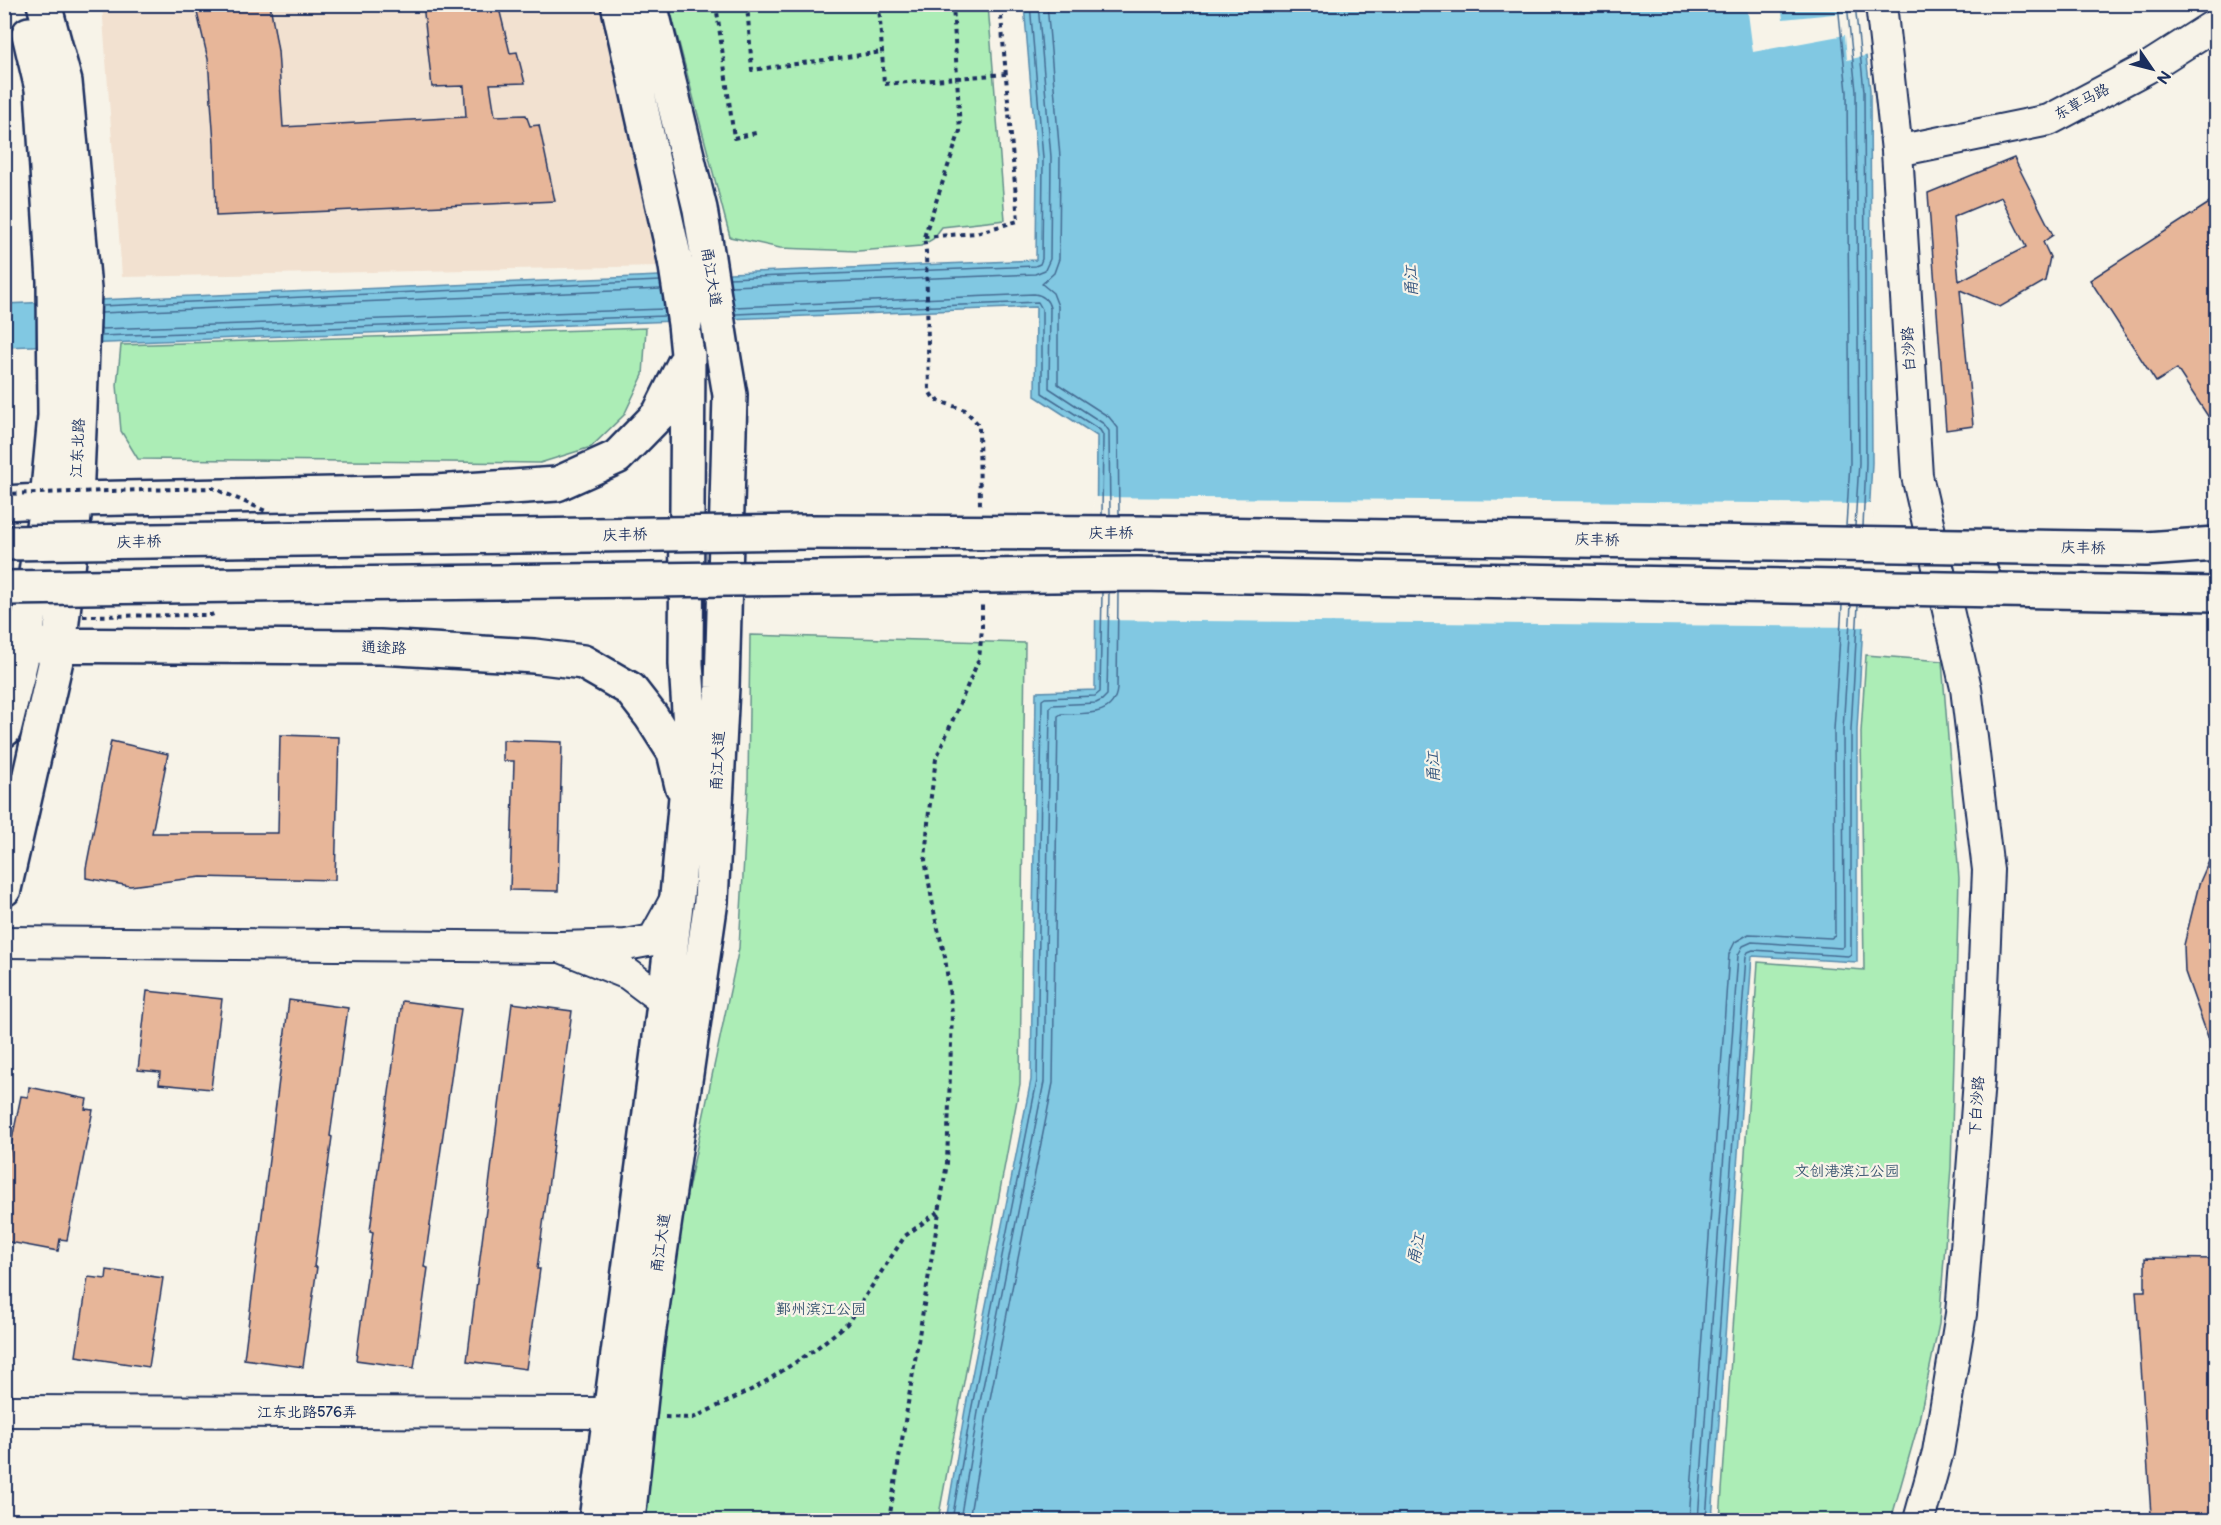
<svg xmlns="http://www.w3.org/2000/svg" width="2221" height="1525" font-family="'Balsamiq Sans','LXGW WenKai TC',sans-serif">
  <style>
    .built { fill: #f2e1d0 }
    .green { fill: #acedb6; stroke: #648e8a; stroke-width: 1.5 }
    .water { fill: #81c8e2; stroke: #588bad; stroke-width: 1.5 }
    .pier { fill: #f7f3e8 }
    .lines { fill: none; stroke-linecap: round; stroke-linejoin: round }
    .shore { stroke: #446c93; stroke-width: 1.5 }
    .building { fill: #e7b699; stroke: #1b2f5e; stroke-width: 1.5; fill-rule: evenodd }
    .minor-casing { stroke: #1b2f5e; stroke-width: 34 }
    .major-casing { stroke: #1b2f5e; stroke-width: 38 }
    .path { stroke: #1b2f5e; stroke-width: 4; stroke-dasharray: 4.5 4.5; stroke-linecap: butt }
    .minor { stroke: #f7f3e8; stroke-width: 30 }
    .major { stroke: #f7f3e8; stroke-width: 33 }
    .major-bridge-casing { stroke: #1b2f5e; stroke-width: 38; stroke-linecap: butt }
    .path-bridge { stroke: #1b2f5e; stroke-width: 4; stroke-dasharray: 4.5 4.5; stroke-linecap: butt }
    .major-bridge { stroke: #f7f3e8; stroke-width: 33 }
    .labels { text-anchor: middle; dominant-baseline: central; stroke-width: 4.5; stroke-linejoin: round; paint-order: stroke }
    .street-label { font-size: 15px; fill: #1b2f5e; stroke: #f7f3e8 }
    .park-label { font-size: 15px; fill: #385570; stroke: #f7f3e8 }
    .water-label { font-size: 16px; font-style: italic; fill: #34557f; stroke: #f7f3e8 }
  </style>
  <rect width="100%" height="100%" fill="#f7f3e8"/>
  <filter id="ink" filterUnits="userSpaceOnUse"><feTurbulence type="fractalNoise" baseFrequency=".0167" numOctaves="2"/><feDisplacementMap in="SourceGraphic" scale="12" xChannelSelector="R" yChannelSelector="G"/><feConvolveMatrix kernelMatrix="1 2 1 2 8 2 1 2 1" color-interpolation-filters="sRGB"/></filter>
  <g filter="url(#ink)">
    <path class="built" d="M102,5H599L662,266L122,277Z"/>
    <path class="green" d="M669,5H988L1005,220L942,227L933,239L921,246L858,251L780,248L730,237Z
      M646,328L643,375L624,415L591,447L540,463L138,459L121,431L117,385L121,345Z
      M750,635L1025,643L1020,1084L938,1520H646L667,1289L739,948L748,785Z
      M1866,655L1942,661L1959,878L1951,1167L1939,1324L1918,1425L1891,1520H1720L1758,962L1864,970L1861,732Z"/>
    <path class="water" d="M1024,5H1860L1870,90L1872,463L1857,730V962L1752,956L1712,1520H946L965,1410L1031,1080L1036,692L1095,690L1097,436L1035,396L1036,307L5,347L4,304L1036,260L1037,158Z"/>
    <path class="pier" d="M1747,5H1781L1783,19L1864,11L1869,55L1847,60L1845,35L1753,52Z
      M1093,497L1873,504L1866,627L1092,620Z"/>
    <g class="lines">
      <path class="shore" d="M1047,4L1060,157L1059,259L1054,273L1042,284L1053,293L1058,306V384L1109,417L1118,428L1119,515
        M1838,4L1847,92L1850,463L1846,526
        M1847,4L1856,91L1859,463L1855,526
        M1855,4L1864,91L1866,463L1863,527
        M729,278L1035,266L1040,264L1042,259L1043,158L1030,4
        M731,286L1035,274L1045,270L1050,259L1051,157L1038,4
        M101,306L660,281
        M734,307L1034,294C1043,295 1048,299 1050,308L1049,388L1104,424L1109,431L1110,515
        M101,313L661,289
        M735,314L1038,302L1042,309V393L1100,430L1103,435L1102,515
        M101,329L664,309
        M100,336L666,316
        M952,1520L971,1411L1037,1081L1042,700L1045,698L1095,696L1100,692L1102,592
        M960,1520L978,1412L1044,1082L1050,707L1052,705L1096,703L1102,700L1107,695L1109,592
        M969,1520L987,1414L1053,1083L1058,716L1061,714C1083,713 1114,718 1117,689L1118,592
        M1689,1520L1729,954L1735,942L1749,934L1831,938L1835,936L1834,730L1842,605
        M1698,1520L1738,955L1743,946L1752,942L1841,948L1844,946L1843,730L1851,605
        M1706,1520L1746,956L1748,952L1753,950L1848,956L1851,954V730L1858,605"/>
    </g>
    <path class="building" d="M195,4H270L278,51L283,127L466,117L464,86L432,87L423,4H498L510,53L517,52L525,83L490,84L495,116L526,115L530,126L539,125L555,201L216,216L214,143L208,59Z
      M2014,158L2053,235L2043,242L2050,257L2045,281L2000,307L1960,290L1973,426L1946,430L1928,193ZM2001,197L2026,247L1959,281L1953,217Z
      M2217,198V430L2177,369L2156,382L2090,280Z
      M280,735L339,737L335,880L201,877L130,886L86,878V868L111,741L168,754L152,833H278Z
      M503,740L562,742L558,891L510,890L514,761H503Z
      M2217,843V1053L2214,1054L2185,972L2184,945L2199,884Z
      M147,991L222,999L211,1089L159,1084L160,1072L138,1070Z
      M289,1000L348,1008L330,1136L332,1137L314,1267H317L303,1367L244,1359Z
      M402,1001L461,1009L424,1267L428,1268L414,1368L356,1360L373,1232L370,1231L377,1177Z
      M512,1003L572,1011L537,1269H540L526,1369L467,1361Z
      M29,1087L87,1099L85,1109L93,1110L67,1240L60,1239L58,1251L4,1241V1178L21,1096L28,1097Z
      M2145,1258L2217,1259V1514L2151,1515L2136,1291H2145Z
      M107,1270L163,1278L149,1367L76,1356L88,1277L106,1279Z"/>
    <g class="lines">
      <g class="minor-casing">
        <path id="minor" d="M1881,4L1897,151L1917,476L1966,688L1988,870L1979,1080L1961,1314L1938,1452L1919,1520
          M1897,151L2049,120L2147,68L2216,24
          M2013,562L2110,566L2216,563
          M4,942L561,947
          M664,1001L628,974L561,947L626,945L653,940L674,902
          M4,1411L610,1413"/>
      </g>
      <g class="major-casing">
        <path id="major" d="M618,4L675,260
          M650,4L700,209L708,258
          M4,503L76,499L436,492L557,484L617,457L659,414L684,364
          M4,645L380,647L534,656L583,662L630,689L651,716L674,752L682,786
          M4,730L25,644L47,500L55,416L54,281L42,89L29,34
          M4,889L59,647L76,499L80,407L84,289L65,82L44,4
          M596,1520L660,1037L677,896L691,742L686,664L688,354L685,324
          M628,1520L646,1350L711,901L722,687L730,395L722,348"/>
      </g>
      <path class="path" d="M716,4L734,138L760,132
        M747,4L752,70L882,52
        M879,4L884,84L1006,74
        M953,4L960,131L924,237L926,251L929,391L934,399L965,410L979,425L980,508
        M924,237L976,233L1018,221L1000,4
        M665,1417L693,1418L757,1387L813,1351L847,1324L905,1236L939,1211
        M889,1520L947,1163L952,1013L945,957L935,917L925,860L929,811L936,759L979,659L982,629V602"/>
      <use href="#minor" class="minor"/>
      <use href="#major" class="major"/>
      <g class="major-bridge-casing">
        <path id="major-bridge" d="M708,258L722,348
          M675,260L685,324
          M4,543L807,532L1137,533L2146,549L2216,544
          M4,588L1138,574L2216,594"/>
      </g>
      <path class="path-bridge" d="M4,494L213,488L268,512
        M83,616L211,615L216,613"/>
      <use href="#major-bridge" class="major-bridge"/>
    </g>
  </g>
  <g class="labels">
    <g class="street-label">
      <text transform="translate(2082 102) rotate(-28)">东草马路</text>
      <text transform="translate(711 277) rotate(81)">甬江大道</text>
      <text transform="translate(1909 349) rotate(-93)">白沙路</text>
      <text transform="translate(78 448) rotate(-87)">江东北路</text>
      <text x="1111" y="533">庆丰桥</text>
      <text transform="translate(625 535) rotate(-1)">庆丰桥</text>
      <text transform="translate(1597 540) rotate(1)">庆丰桥</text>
      <text transform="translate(139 542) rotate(-1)">庆丰桥</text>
      <text transform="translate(2083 548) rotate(1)">庆丰桥</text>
      <text transform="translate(384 648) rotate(2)">通途路</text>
      <text transform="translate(718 761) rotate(-87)">甬江大道</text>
      <text transform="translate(1977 1106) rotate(-86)">下白沙路</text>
      <text transform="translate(661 1243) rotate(-82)">甬江大道</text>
      <text x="307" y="1412">江东北路576弄</text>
    </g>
    <g class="park-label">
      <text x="1847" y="1171">文创港滨江公园</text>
      <text x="821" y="1309">鄞州滨江公园</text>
    </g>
    <g class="water-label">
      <text transform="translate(1412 281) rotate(-92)">甬江</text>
      <text transform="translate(1434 767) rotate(-92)">甬江</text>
      <text transform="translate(1417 1249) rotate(-78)">甬江</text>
    </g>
  </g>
  <rect width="2221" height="1525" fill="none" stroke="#f7f3e8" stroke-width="24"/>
  <rect x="12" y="12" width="2197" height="1501" fill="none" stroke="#1b2f5e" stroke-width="2" filter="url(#ink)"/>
  <g transform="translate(2152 69) rotate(125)" stroke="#f7f3e8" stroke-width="4.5" paint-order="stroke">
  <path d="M0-4.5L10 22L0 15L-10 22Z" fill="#1b2f5e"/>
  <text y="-9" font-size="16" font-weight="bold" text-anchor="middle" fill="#1b2f5e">N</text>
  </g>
</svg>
